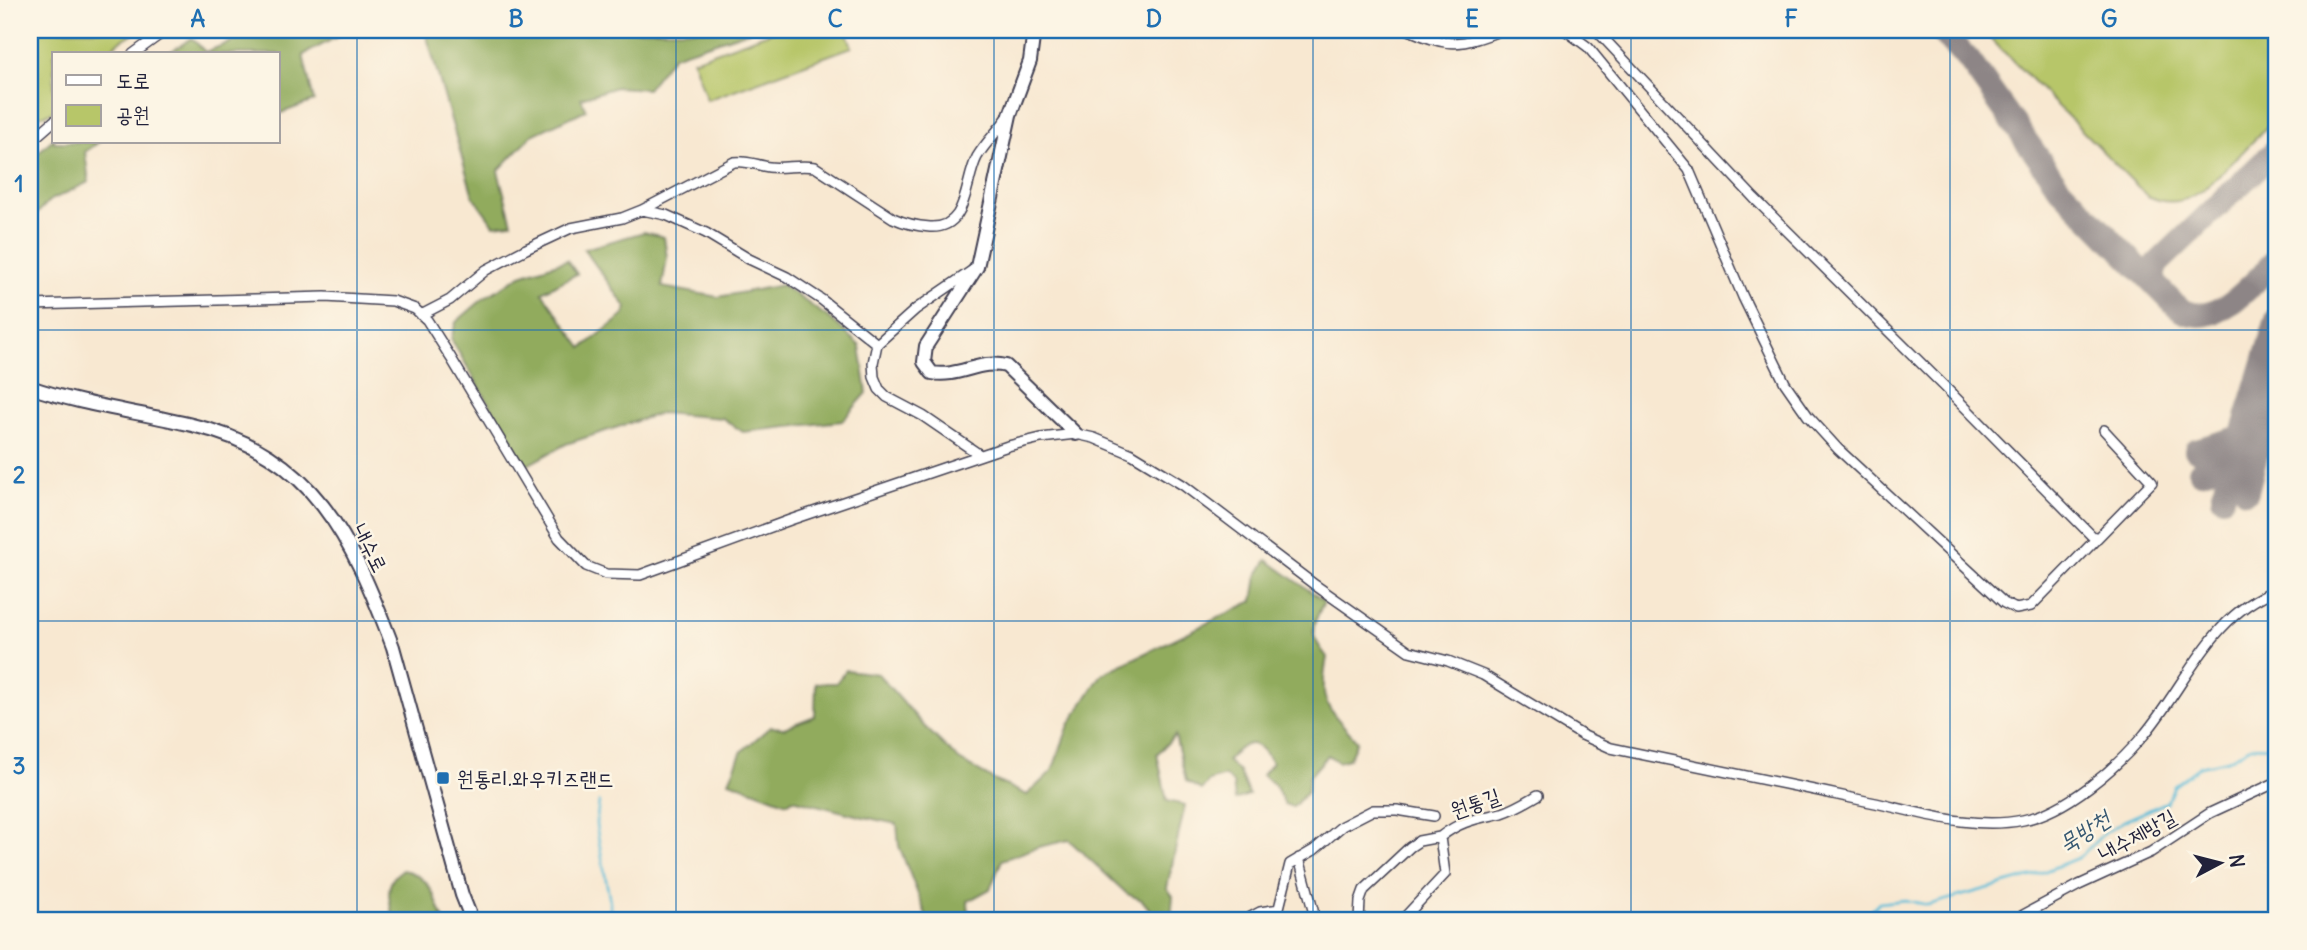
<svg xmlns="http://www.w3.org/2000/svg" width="2307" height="950" font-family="Delius,'Poor Story',sans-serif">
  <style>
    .green { fill: #b7c669; stroke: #6c7452; stroke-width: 2 }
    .forest { fill: #91ab5d; stroke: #5a664c; stroke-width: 2 }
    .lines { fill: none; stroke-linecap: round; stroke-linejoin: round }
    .stream { stroke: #5bbdd9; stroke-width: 2.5 }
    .taxiway { stroke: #8d8586; stroke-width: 24 }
    .street-casing { stroke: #424052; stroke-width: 12 }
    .secondary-casing { stroke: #424052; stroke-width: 16 }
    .street { stroke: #fff; stroke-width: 9 }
    .secondary { stroke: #fff; stroke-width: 12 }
    .grid { fill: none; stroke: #1f6fb2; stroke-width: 2; stroke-opacity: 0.55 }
    .poi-dot { fill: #1f6fb2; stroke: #fcf5e5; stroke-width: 2.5 }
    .labels { text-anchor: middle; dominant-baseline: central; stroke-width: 5; stroke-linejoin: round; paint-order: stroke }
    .street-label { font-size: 21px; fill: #22223b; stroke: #fcf5e5 }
    .poi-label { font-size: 21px; fill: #22223b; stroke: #fcf5e5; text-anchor: start }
    .water-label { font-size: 23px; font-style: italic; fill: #365872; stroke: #fcf5e5 }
    .neatline { fill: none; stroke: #1f6fb2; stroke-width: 2.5 }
    .grid-label { font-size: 23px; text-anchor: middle; font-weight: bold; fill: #1f6fb2 }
  </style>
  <rect width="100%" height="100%" fill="#fcf5e5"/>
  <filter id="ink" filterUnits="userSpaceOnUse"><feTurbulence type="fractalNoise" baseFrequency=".0143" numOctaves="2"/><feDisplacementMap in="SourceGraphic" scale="14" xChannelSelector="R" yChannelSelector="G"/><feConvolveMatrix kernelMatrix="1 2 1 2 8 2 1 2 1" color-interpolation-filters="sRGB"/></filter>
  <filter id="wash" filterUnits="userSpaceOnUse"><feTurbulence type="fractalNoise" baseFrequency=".00686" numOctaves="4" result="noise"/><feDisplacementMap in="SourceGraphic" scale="28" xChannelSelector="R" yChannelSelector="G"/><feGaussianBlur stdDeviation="1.57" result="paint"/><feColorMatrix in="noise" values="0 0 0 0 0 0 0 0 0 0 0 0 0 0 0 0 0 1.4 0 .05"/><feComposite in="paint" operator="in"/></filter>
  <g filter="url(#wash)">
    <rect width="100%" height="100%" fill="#f8e8d1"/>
    <path class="green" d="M30,30H139L117,43L106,54H54V110C49,115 37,117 30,115Z
      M777,30H846L852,47L707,100L693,60Z
      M1982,30H2277V117C2263,131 2249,145 2235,160C2208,186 2187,214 2147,196Z"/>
    <path class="forest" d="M246,30H365L348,31L303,55L314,101L278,114V54H167L192,38L205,52L247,36Z
      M425,30H752L673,56L647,89L616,87L581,98L586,110L532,135L498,171L512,223L494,225L473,196Z
      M54,138V142H99L85,152L89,182L49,201L30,221V160Z
      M644,232L664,237L667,258L662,287L718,297L782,285L832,320L860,346L867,393L842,421L743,432L722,418L661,413L566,444L526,466L451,339L456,322L483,299L521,275L567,260L577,274L542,292L582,348L624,315L626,307L584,249Z
      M1267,560L1324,601C1312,629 1307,632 1327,657C1318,705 1327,706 1357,741L1349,759L1338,762L1328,755L1309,777L1307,792L1293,807L1284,804L1275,785L1262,775L1272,763C1256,737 1246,739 1227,761L1239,772L1249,795L1235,800L1233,783L1225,776L1209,781L1202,790L1186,781L1175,735L1157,754L1167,801L1185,805L1167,888L1173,896L1171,920H1152L1151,911L1142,900L1127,894L1069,840L1038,847L1002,860L990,889L968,901L969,920H928L899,846L897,824L859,816L793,799L787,803L729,781L742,751L770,727L784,728L815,716L816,683H836L846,670L878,674L924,726L959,760L996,781L1027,795L1052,771L1069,725L1102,674L1253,601L1257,576Z
      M402,870C430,874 435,898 444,920H394C389,901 383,882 402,870Z"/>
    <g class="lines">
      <path class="stream" d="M599,802L596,825L610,902V920
        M1851,920L1868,914L1879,903L1905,900L1928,905L2033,876L2080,857L2103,834L2124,821L2167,802L2174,786L2200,766L2228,760L2251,746L2275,747L2277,745"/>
      <path class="taxiway" d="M1939,30L1968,59L2059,187L2178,308C2216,333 2252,283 2277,259
        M2156,285L2153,275L2157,264L2277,149
        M2196,450L2241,437L2252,432
        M2200,472L2234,460L2245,453
        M2247,491L2277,374
        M2223,497L2277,319"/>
    </g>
  </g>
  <g filter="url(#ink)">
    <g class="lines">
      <g class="street-casing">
        <path id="street" d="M1409,30C1450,48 1460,46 1502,30
          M1565,30L1588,47L1689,170L1743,297L1785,383L1808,416L1838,449L2004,603L2016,609L2031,606L2152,482L2104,430
          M1596,30L1754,198L1943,385L2096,540
          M133,54L166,30
          M30,142L54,121
          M642,210L734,162C747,160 756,165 769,167C784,169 799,164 815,167L893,218C906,224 916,226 930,227C969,229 964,182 977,157C985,143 998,131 1007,118
          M973,270L916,309L877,344L873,363L874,377L879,389L887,397L923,416L980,455
          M30,305L325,297L393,301L415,309L427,320L451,358L559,538L586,566L606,574L640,575L790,520L1008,446L1041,438L1076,434L1094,438L1132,454L1183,485L1315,585L1409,651L1448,661L1483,675L1582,735L1611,748C1695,765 1778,782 1861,800C1913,810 1970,831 2023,820C2066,812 2116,768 2143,736C2186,686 2211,613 2277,590
          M421,315L450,300L486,270L526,249L571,228L622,218L642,210L666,215L706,233L749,259L787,277L822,300L877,344
          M1299,858L1313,910V920
          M1245,920L1260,912L1279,909
          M1276,920L1290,864L1314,850L1342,826L1373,810H1397L1434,816
          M1359,920L1360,901L1364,890L1410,847L1419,841L1440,837
          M1402,920L1445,874L1440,837C1462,820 1476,819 1502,813C1515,809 1526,802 1538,795
          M2014,920L2079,885L2151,852L2210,813L2277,782"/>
      </g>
      <g class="secondary-casing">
        <path id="secondary" d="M1034,30L1030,61L1010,115L977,267L926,346L924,362L932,373C959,378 980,359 1006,366L1076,434
          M30,387C82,405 138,412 192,425C314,453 352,539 393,647L462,895L472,920"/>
      </g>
      <use href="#street" class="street"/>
      <use href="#secondary" class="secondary"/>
    </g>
  </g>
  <path class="grid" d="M357,30V920M676,30V920M994,30V920M1313,30V920M1631,30V920M1950,30V920M30,330H2277M30,621H2277"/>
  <rect class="poi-dot" x="436" y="771" width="14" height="14" rx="3.5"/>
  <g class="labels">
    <g class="street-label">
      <text transform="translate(370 548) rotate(63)">내수로</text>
      <text transform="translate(1475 803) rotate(-19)">원통길</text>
      <text transform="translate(2137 835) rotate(-29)">내수제방길</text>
    </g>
    <g class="poi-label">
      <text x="457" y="778">원통리.와우키즈랜드</text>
    </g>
    <g class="water-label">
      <text transform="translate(2084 831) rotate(-33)">묵방천</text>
    </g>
  </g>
  <rect width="2307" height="950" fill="none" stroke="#fcf5e5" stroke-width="77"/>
  <rect x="52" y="52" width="228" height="91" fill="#fcf5e5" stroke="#a5a1a1" stroke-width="2"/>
  <rect x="66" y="75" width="35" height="10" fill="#ffffff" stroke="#a5a1a1" stroke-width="2"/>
  <text x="116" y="88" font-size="21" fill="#22223b">도로</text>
  <rect x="66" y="105" width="35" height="21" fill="#b7c669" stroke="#a5a1a1" stroke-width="2"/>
  <text x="116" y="122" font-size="21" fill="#22223b">공원</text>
  <g transform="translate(2220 863) rotate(83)" stroke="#fcf5e5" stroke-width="5" paint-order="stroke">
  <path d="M0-5L12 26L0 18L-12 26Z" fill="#22223b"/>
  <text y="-10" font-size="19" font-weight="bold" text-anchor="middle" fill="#22223b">N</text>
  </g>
  <rect x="38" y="38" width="2230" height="874" class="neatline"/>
  <g class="grid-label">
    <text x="198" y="27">A</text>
    <text x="516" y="27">B</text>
    <text x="835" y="27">C</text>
    <text x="1154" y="27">D</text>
    <text x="1472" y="27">E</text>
    <text x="1791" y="27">F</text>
    <text x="2109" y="27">G</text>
    <text x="19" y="192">1</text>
    <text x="19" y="483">2</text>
    <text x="19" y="774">3</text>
  </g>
</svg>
